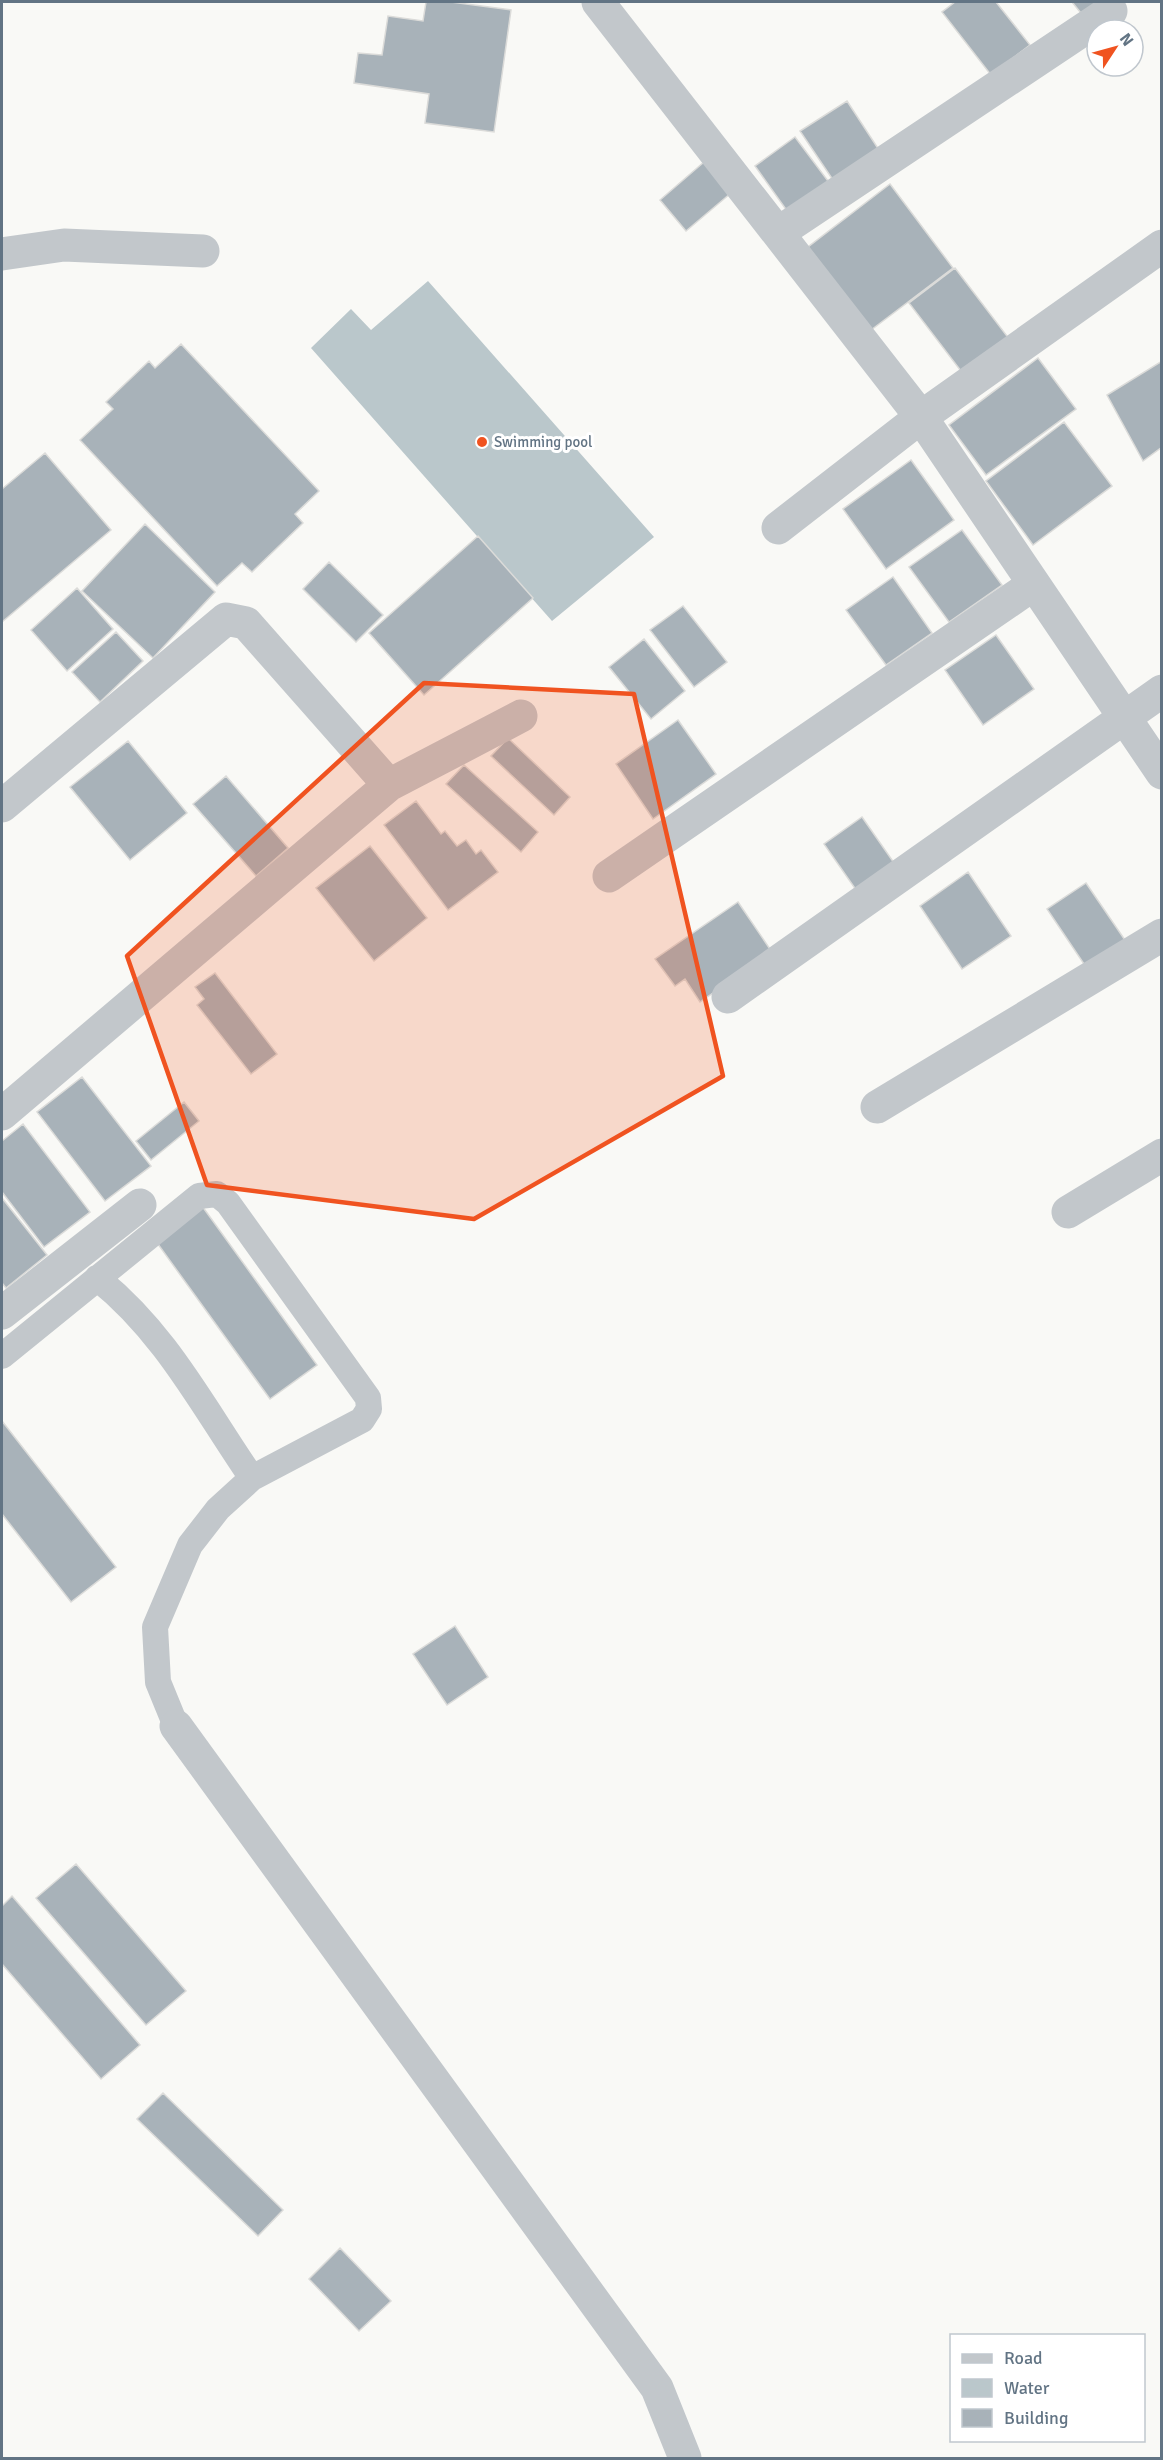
<svg xmlns="http://www.w3.org/2000/svg" width="1163" height="2460" font-family="Signika,sans-serif">
  <style>
    .water { fill: #bac7cb }
    .building { fill: #a8b2b9; stroke: #dbdbd9; stroke-width: 1.5 }
    .lines { fill: none; stroke-linecap: round; stroke-linejoin: round }
    .service { stroke: #c2c7cb; stroke-width: 26 }
    .minor { stroke: #c2c7cb; stroke-width: 33 }
    .marked { fill: #f05320; fill-opacity: 0.2; stroke: #f05320; stroke-width: 4.5; stroke-linejoin: round }
    .poi-dot { fill: #f05320; stroke: #fff; stroke-width: 2 }
    .labels { text-anchor: middle; dominant-baseline: central; stroke-width: 6; stroke-linejoin: round; paint-order: stroke }
    .poi-label { font-size: 15px; fill: #627484; stroke: #fff; text-anchor: start }
  </style>
  <rect width="100%" height="100%" fill="#f9f9f6"/>
  <path class="water" d="M428,281L654,537L552,621L311,348L351,309L371,330Z"/>
  <path class="building" d="M426,2H451L511,10L494,132L425,123L429,94L354,83L358,53L382,55L388,16L423,21Z
    M955,2H996L1030,45L991,75L942,12Z
    M1072,2H1107L1085,18Z
    M847,101L881,153L835,183L800,131Z
    M795,137L831,185L790,215L755,166Z
    M704,162L731,193L686,231L660,200Z
    M890,184L953,268L871,330L808,247Z
    M955,268L1010,340L964,375L909,303Z
    M181,344L319,491L295,514L303,523L252,572L242,563L217,586L80,440L113,409L106,402L149,361L155,368Z
    M1038,358L1076,409L986,475L949,425Z
    M1162,361V447L1143,461L1107,395Z
    M1064,422L1112,486L1033,545L986,481Z
    M45,453L111,530L2,622V489Z
    M911,460L954,520L886,569L843,509Z
    M145,524L215,592L153,658L82,591Z
    M962,530L1002,585L949,622L909,567Z
    M478,536L533,598L424,695L369,633Z
    M329,562L383,615L356,642L303,589Z
    M893,577L932,633L886,665L846,610Z
    M77,588L113,629L67,671L31,630Z
    M683,606L727,662L694,687L650,630Z
    M116,632L143,661L100,702L72,672Z
    M996,635L1034,689L983,725L945,670Z
    M644,639L685,691L651,719L609,667Z
    M678,720L716,774L653,819L616,764Z
    M508,738L570,797L554,815L491,756Z
    M128,741L187,813L130,860L70,787Z
    M464,765L538,832L521,852L446,784Z
    M226,776L288,848L256,876L193,804Z
    M416,801L441,834L445,831L457,846L466,840L476,854L481,850L498,872L448,910L384,825Z
    M862,817L899,870L861,897L824,844Z
    M370,846L427,918L374,961L316,888Z
    M968,872L1011,936L962,969L920,906Z
    M1086,883L1127,943L1088,970L1047,909Z
    M738,902L772,952L700,1002L685,979L675,986L655,959Z
    M215,973L277,1054L251,1074L197,1005L204,999L195,987Z
    M82,1077L151,1166L105,1201L37,1112Z
    M184,1102L199,1121L151,1160L136,1141Z
    M23,1124L90,1212L44,1247L2,1192V1141Z
    M2,1198L47,1255L6,1288L2,1283Z
    M202,1206L317,1365L270,1399L155,1240Z
    M2,1421L116,1567L71,1602L2,1514Z
    M455,1626L488,1677L447,1705L413,1654Z
    M76,1864L186,1991L146,2025L36,1898Z
    M12,1896L140,2045L101,2079L2,1964V1906Z
    M163,2093L283,2210L258,2236L137,2119Z
    M340,2248L391,2301L359,2331L309,2279Z"/>
  <g class="lines">
    <path class="service" d="M97,1278C166,1333 203,1407 252,1478
      M2,1356L199,1196L217,1194L228,1203L368,1398L369,1409L362,1420L252,1478L218,1509L190,1545L155,1627L158,1682L176,1726"/>
    <path class="minor" d="M598,2L921,417L1162,773
      M778,233L1111,11
      M2,254L64,245L203,251
      M778,528L921,417L1162,246
      M2,806L226,619L246,623L389,785L521,716
      M609,876L1034,584
      M728,997L1162,691
      M877,1107L1162,935
      M2,1114L389,785
      M1068,1212L1162,1155
      M2,1313L140,1205
      M176,1726L657,2388L685,2458"/>
  </g>
  <path class="marked" d="M424,683L634,694L723,1076L474,1219L207,1185L127,956Z"/>
  <circle class="poi-dot" cx="482" cy="442" r="6"/>
  <g class="labels">
    <g class="poi-label">
      <text x="494" y="442">Swimming pool</text>
    </g>
  </g>
  <rect width="1163" height="2460" fill="none" stroke="#627484" stroke-width="6"/>
  <rect x="950" y="2334" width="195" height="108" fill="#ffffff" stroke="#c0c7ce" stroke-width="1.5"/>
  <rect x="962" y="2354" width="30" height="9" fill="#c2c7cb" stroke="#c0c7ce" stroke-width="1.5"/>
  <text x="1004" y="2364" font-size="18" fill="#627484">Road</text>
  <rect x="962" y="2379" width="30" height="18" fill="#bac7cb" stroke="#c0c7ce" stroke-width="1.5"/>
  <text x="1004" y="2394" font-size="18" fill="#627484">Water</text>
  <rect x="962" y="2409" width="30" height="18" fill="#a8b2b9" stroke="#c0c7ce" stroke-width="1.5"/>
  <text x="1004" y="2424" font-size="18" fill="#627484">Building</text>
  <g transform="translate(1115 48) rotate(54)"><circle r="28" fill="#ffffff" stroke="#c0c7ce" stroke-width="1.5"/>
  <path d="M0-4.5L10 22L0 15L-10 22Z" fill="#f05320"/>
  <text y="-9" font-size="16" font-weight="bold" text-anchor="middle" fill="#627484">N</text>
  </g>
</svg>
